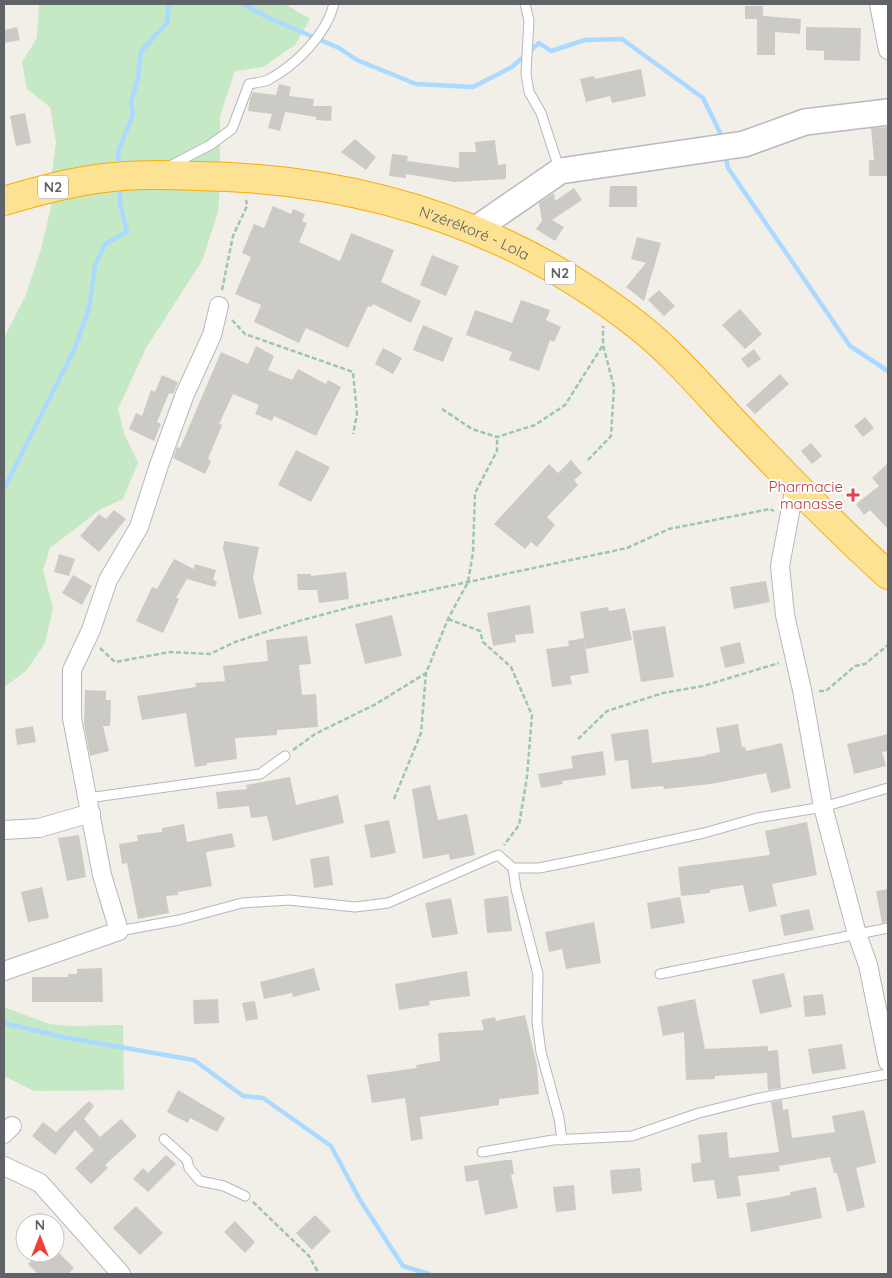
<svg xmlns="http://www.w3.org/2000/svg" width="892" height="1278" font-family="Quicksand,sans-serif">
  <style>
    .green { fill: #c5e8c5 }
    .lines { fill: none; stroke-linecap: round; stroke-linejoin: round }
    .stream { stroke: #aadaff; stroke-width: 4.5 }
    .building { fill: #cccac5 }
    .lane-casing { stroke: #b5b8bc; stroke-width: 11 }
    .street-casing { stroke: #b5b8bc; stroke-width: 20 }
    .secondary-casing { stroke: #b6babf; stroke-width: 28 }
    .highway-casing { stroke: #f9ab00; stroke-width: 30 }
    .path { stroke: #9cc7a9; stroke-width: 2.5; stroke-dasharray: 5 2.5; stroke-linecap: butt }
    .lane { stroke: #fff; stroke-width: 9 }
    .street { stroke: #fff; stroke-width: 18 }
    .secondary { stroke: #fff; stroke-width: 25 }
    .highway { stroke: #fde293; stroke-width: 28 }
    .health-dot { fill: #e0444e; stroke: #fff; stroke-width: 2 }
    .labels { text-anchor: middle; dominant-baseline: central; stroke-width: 4; stroke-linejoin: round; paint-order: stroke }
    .shield { fill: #fff; stroke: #8f9295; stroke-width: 1 }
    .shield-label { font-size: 14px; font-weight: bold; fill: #5f6368 }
    .street-label { font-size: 15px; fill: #5f6368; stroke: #fff }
    .health-label { font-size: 15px; fill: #be3a42; stroke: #fff; text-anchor: end }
  </style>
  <rect width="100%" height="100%" fill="#f1efe8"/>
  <path class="green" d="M39,4H285L310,19L295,45L263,67L235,71L220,116V188L218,212L202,261L146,348L118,409L124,433L138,463L123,499L101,509L50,548L43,570L53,608L45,643L26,671L4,687V338L25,297L41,249L51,207L52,173L56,143L50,107L27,89L22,62L37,38Z
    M4,1007L49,1024L71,1026L123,1025L124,1090L34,1091L4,1076Z"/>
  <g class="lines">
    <path class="stream" d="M243,4L269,18L339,48L357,60L416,84L473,87L512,67L539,43L551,51L585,40L622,39L703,98L723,139
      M725,154L728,168L850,346L888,371
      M119,167L118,152L133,114L131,102L138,78L141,51L167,23L169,4
      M4,489L75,348L89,308L95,266L105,244L127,232L120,203V185
      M4,1023L57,1036L194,1060L243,1096L263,1098L331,1146L360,1200L403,1266L429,1274"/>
  </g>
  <path class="building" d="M745,6H763V16L801,19L800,34L775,32V55H757V19H745Z
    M17,27L20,40L4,43V30Z
    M806,27L861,28L860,61L824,60V51L806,50Z
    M641,69L646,96L612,103L610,96L586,102L580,79L594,76L595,79Z
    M279,84L291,87L289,96L314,99L313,106H332L331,121L316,120V117L285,112L280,131L268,128L272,114L248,111L250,99L253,92L276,95Z
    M25,113L31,143L16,146L10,116Z
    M888,127V176H869V160H874L871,128Z
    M355,139L376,157L366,170L341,152Z
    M495,140L498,165L506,164V179L455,182L406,174V178L389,176L392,154L408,156L407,161L459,168V152H476L475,142Z
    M610,186H637V207H609Z
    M574,188L582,200L552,220L564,227L555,241L536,229L542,221L539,203L554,193L555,201Z
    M273,206L291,214L293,209L305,214L302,221L307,223L299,242L340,261L351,233L394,250L381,282L421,301L411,323L373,304L371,307L368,306L348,348L306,328L299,343L254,322L261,305L235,294L251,257L242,253L254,224L264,228Z
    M637,237L661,243L644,301L626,287L646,263L631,259Z
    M432,255L459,266L446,296L420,285Z
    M659,290L675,306L664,316L648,300Z
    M521,300L550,310L546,320L561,327L554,342L550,340L539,371L509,360L512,352L466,335L475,310L512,323Z
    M740,309L762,334L745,349L722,325Z
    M423,325L453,338L443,362L413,350Z
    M256,346L274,356L268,370L292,380L298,369L326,384L328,380L341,387L316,436L274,416L272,421L255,414L259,405L233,394L219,424L222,425L208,459L211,461L205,474L173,458L177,447L180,448L221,352L248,364Z
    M383,348L402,358L393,374L375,364Z
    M754,349L761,359L748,368L741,359Z
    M780,374L789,384L755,414L746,405Z
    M162,375L178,382L173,394L169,393L157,422L161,424L154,441L129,429L136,413L142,416L151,390L155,392Z
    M865,417L874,428L863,437L854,426Z
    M811,443L822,456L812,464L801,451Z
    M296,450L330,467L311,502L278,485Z
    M571,460L582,473L574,480L578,485L547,517L555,525L537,547L531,542L525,549L494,524L549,464L558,473Z
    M888,463V529L870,510L864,515L856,504L879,486L872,478Z
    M114,510L126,519L99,552L80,536L99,514L106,519Z
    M224,541L259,547L253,578L262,614L239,619L223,548Z
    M59,554L75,559L69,576L54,572Z
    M174,559L194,569L195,564L216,570L213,580L217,582L215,587L187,579L176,598L179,599L163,633L136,621L152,587L157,589Z
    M346,572L349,599L319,603L317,590H298L297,574H311V576Z
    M73,575L92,586L82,605L62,593Z
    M766,581L770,602L734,609L730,587Z
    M530,605L534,633L515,635L516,642L493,646L487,613Z
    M608,607L609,611L625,608L632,640L586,649L580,612Z
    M392,615L402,656L365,664L355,624Z
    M665,626L674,677L641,682L632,631Z
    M307,636L311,664L299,665L302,695L316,694L318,727L277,730V735L235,738L237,759L207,763V765L195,767L186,713L142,720L137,696L196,687L195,683L225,681L223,666L268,661L266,640Z
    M584,638L589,673L570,676L572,684L552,687L546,649L569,646L568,641Z
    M740,642L745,663L725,668L720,647Z
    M85,690L106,691V700H111L110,726H103L109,751L90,756L84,724Z
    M738,724L742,747H745L746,751L782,743L791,788L771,793L766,773L711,784L664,789L663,786L631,789L628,760L615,761L611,734L648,729L652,763L706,756L705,755L720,752L716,728Z
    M33,726L36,742L17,745L15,729Z
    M888,734V751L882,752L886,766L854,774L847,744Z
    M603,751L606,775L562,781L563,784L541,788L538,774L573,768L571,756Z
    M290,777L296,805L338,795L344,823L273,841L267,816L251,818L249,806L218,809L216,792L247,789L246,785Z
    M430,785L438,820L467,814L475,855L450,860L449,854L423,859L412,789Z
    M389,820L396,853L371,858L364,825Z
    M807,822L817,875L772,884L777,906L749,912L743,885L710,890V893L681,896L678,867L770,855L765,831Z
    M184,824L187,842L232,833L235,847L206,852L212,886L178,892V895L166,896L169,913L138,919L127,863L122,864L119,844L138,841L137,835L162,832V828Z
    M79,835L86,877L67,881L58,838Z
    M329,856L333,885L314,888L310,859Z
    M42,887L49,918L28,922L21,892Z
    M888,889V922L882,923L876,891Z
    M508,896L512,931L487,933L484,899Z
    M680,897L685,923L651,929L647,903Z
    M451,898L458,934L432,938L425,903Z
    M809,909L814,930L784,936L780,915Z
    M594,922L601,963L566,969L562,949L549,952L545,932Z
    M102,968L103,1002H32V977H68V974H77V969Z
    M314,968L320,990L293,997L292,993L264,999L260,982Z
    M467,971L470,996L429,1001L430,1005L399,1010L395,984Z
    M784,973L792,1007L760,1014L752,980Z
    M823,994L826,1015L805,1017L803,996Z
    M218,999L219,1023L194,1024L193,1000Z
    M695,999L705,1049L768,1046V1051L778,1050L781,1088L768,1090L767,1073L715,1076V1079L686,1080L684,1032L663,1036L657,1007Z
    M255,1001L258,1019L246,1021L242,1003Z
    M525,1015L537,1066L539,1094L499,1099V1105L420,1117L423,1139L411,1141L405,1098L372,1103L367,1075L417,1068L416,1065L440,1061L438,1033L484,1030L481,1020L495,1017L496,1021Z
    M842,1044L846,1069L812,1074L808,1049Z
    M178,1090L225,1118L217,1132L190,1118L188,1123L167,1112Z
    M782,1100L783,1110L788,1109L792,1138L835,1132L832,1116L864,1110L876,1163L856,1168L865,1207L847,1212L837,1173H834L830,1157L779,1166L780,1171L738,1176L741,1196L717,1199L714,1180L693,1182L691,1164L701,1162L698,1135L727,1132L729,1158L779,1152L771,1102Z
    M89,1101L94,1106L84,1119L100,1137L121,1119L137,1136L105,1165L108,1168L91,1184L75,1168L94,1150L75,1130L55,1155L32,1136L43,1122L56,1132Z
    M166,1155L176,1164L148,1192L133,1179L143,1168L148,1173Z
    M506,1160H512L514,1174L511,1175L518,1208L485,1215L478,1180L466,1182L464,1166Z
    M640,1168L642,1191L612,1194L610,1170Z
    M574,1185L576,1210L556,1212L553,1187Z
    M816,1187L822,1218L751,1232L746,1203L791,1195L790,1192Z
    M136,1206L163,1233L140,1255L113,1228Z
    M315,1215L331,1231L312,1250L296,1233Z
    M235,1221L255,1242L245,1253L224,1232Z
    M40,1253H59L74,1268L68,1274H38L28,1264Z"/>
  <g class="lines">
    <g class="lane-casing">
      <path id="lane" d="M525,4L529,20L526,73L529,92L541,113L560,171
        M168,167L210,145L232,129L249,84C255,83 263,82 268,80C296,65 326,35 334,4
        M88,798L260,774L285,756
        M119,931L179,920L242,903L289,900L355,907L388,903L498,855L513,868
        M660,974L888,928
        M164,1139L187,1160L189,1168L200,1181L224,1186L245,1196
        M562,1140L559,1118L541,1052L537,1022L538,974L516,889L513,868H539L584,859L704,833L757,818L823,807L888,788
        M482,1152L553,1140L632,1136L699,1113L755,1099L888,1074"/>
    </g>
    <g class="street-casing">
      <path id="street" d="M879,4L888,50
        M795,486L780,566L785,615L802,690L823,807L857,934L868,965L888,1062
        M4,830L39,828L91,813
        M4,971L119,931L102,875L72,718V670L91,630L108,580L139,527L159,465L185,394L212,335L219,306
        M4,1134L12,1126
        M4,1166L40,1183L121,1274"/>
    </g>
    <g class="secondary-casing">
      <path id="secondary" d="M476,229L560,171L744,144L805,122L888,112"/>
    </g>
    <g class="highway-casing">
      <g id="highway">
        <path id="s1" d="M4,201C37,191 70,182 104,178C135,174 166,175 197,176C358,178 508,224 637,325C673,353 704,390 735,423C785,475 835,527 888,575"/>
      </g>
    </g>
    <path class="path" d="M222,290L233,236L247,206L246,200
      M232,320L245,334L353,372L357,414L353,434
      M442,409L472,429L497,437L535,425L565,405L603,345
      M588,460L611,436L614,387L603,345V326
      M448,619L480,631L483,642L511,667L532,715L527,777L519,825L504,845
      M100,648L115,662L170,652L210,654L235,642L299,621L351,607L627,548L669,529L770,509L774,511
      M819,691H826L855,666L865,664L888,645
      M578,739L607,711L663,693L703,686L779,663
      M293,750L315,734L376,704L426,673
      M394,799L421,733L426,673L448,619L468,582L473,553L475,493L497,451V437
      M253,1202L309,1256L319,1274"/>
    <use href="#lane" class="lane"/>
    <use href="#street" class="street"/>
    <use href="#secondary" class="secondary"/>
    <use href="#highway" class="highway"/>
  </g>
  <path class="health-dot" d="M850.5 487.5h5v5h5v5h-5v5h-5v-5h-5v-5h5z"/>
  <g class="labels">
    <g class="shield">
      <rect x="38" y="175.5" width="30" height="23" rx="4"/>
      <rect x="545" y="261.5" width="30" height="23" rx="4"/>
    </g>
    <g class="shield-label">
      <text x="53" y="187">N2</text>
      <text x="560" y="273">N2</text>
    </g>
    <g class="street-label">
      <text stroke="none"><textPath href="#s1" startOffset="481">N'zérékoré - Lola</textPath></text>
    </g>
    <g class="health-label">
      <text x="843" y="486">Pharmacie<tspan x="843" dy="17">manasse</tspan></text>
    </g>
  </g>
  <rect width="892" height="1278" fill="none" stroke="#5f6368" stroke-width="10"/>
  <g transform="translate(40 1238)"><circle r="24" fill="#ffffff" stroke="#bfc1c3"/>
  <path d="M0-4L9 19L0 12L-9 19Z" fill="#ea4335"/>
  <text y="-8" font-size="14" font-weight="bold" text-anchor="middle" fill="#5f6368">N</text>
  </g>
</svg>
